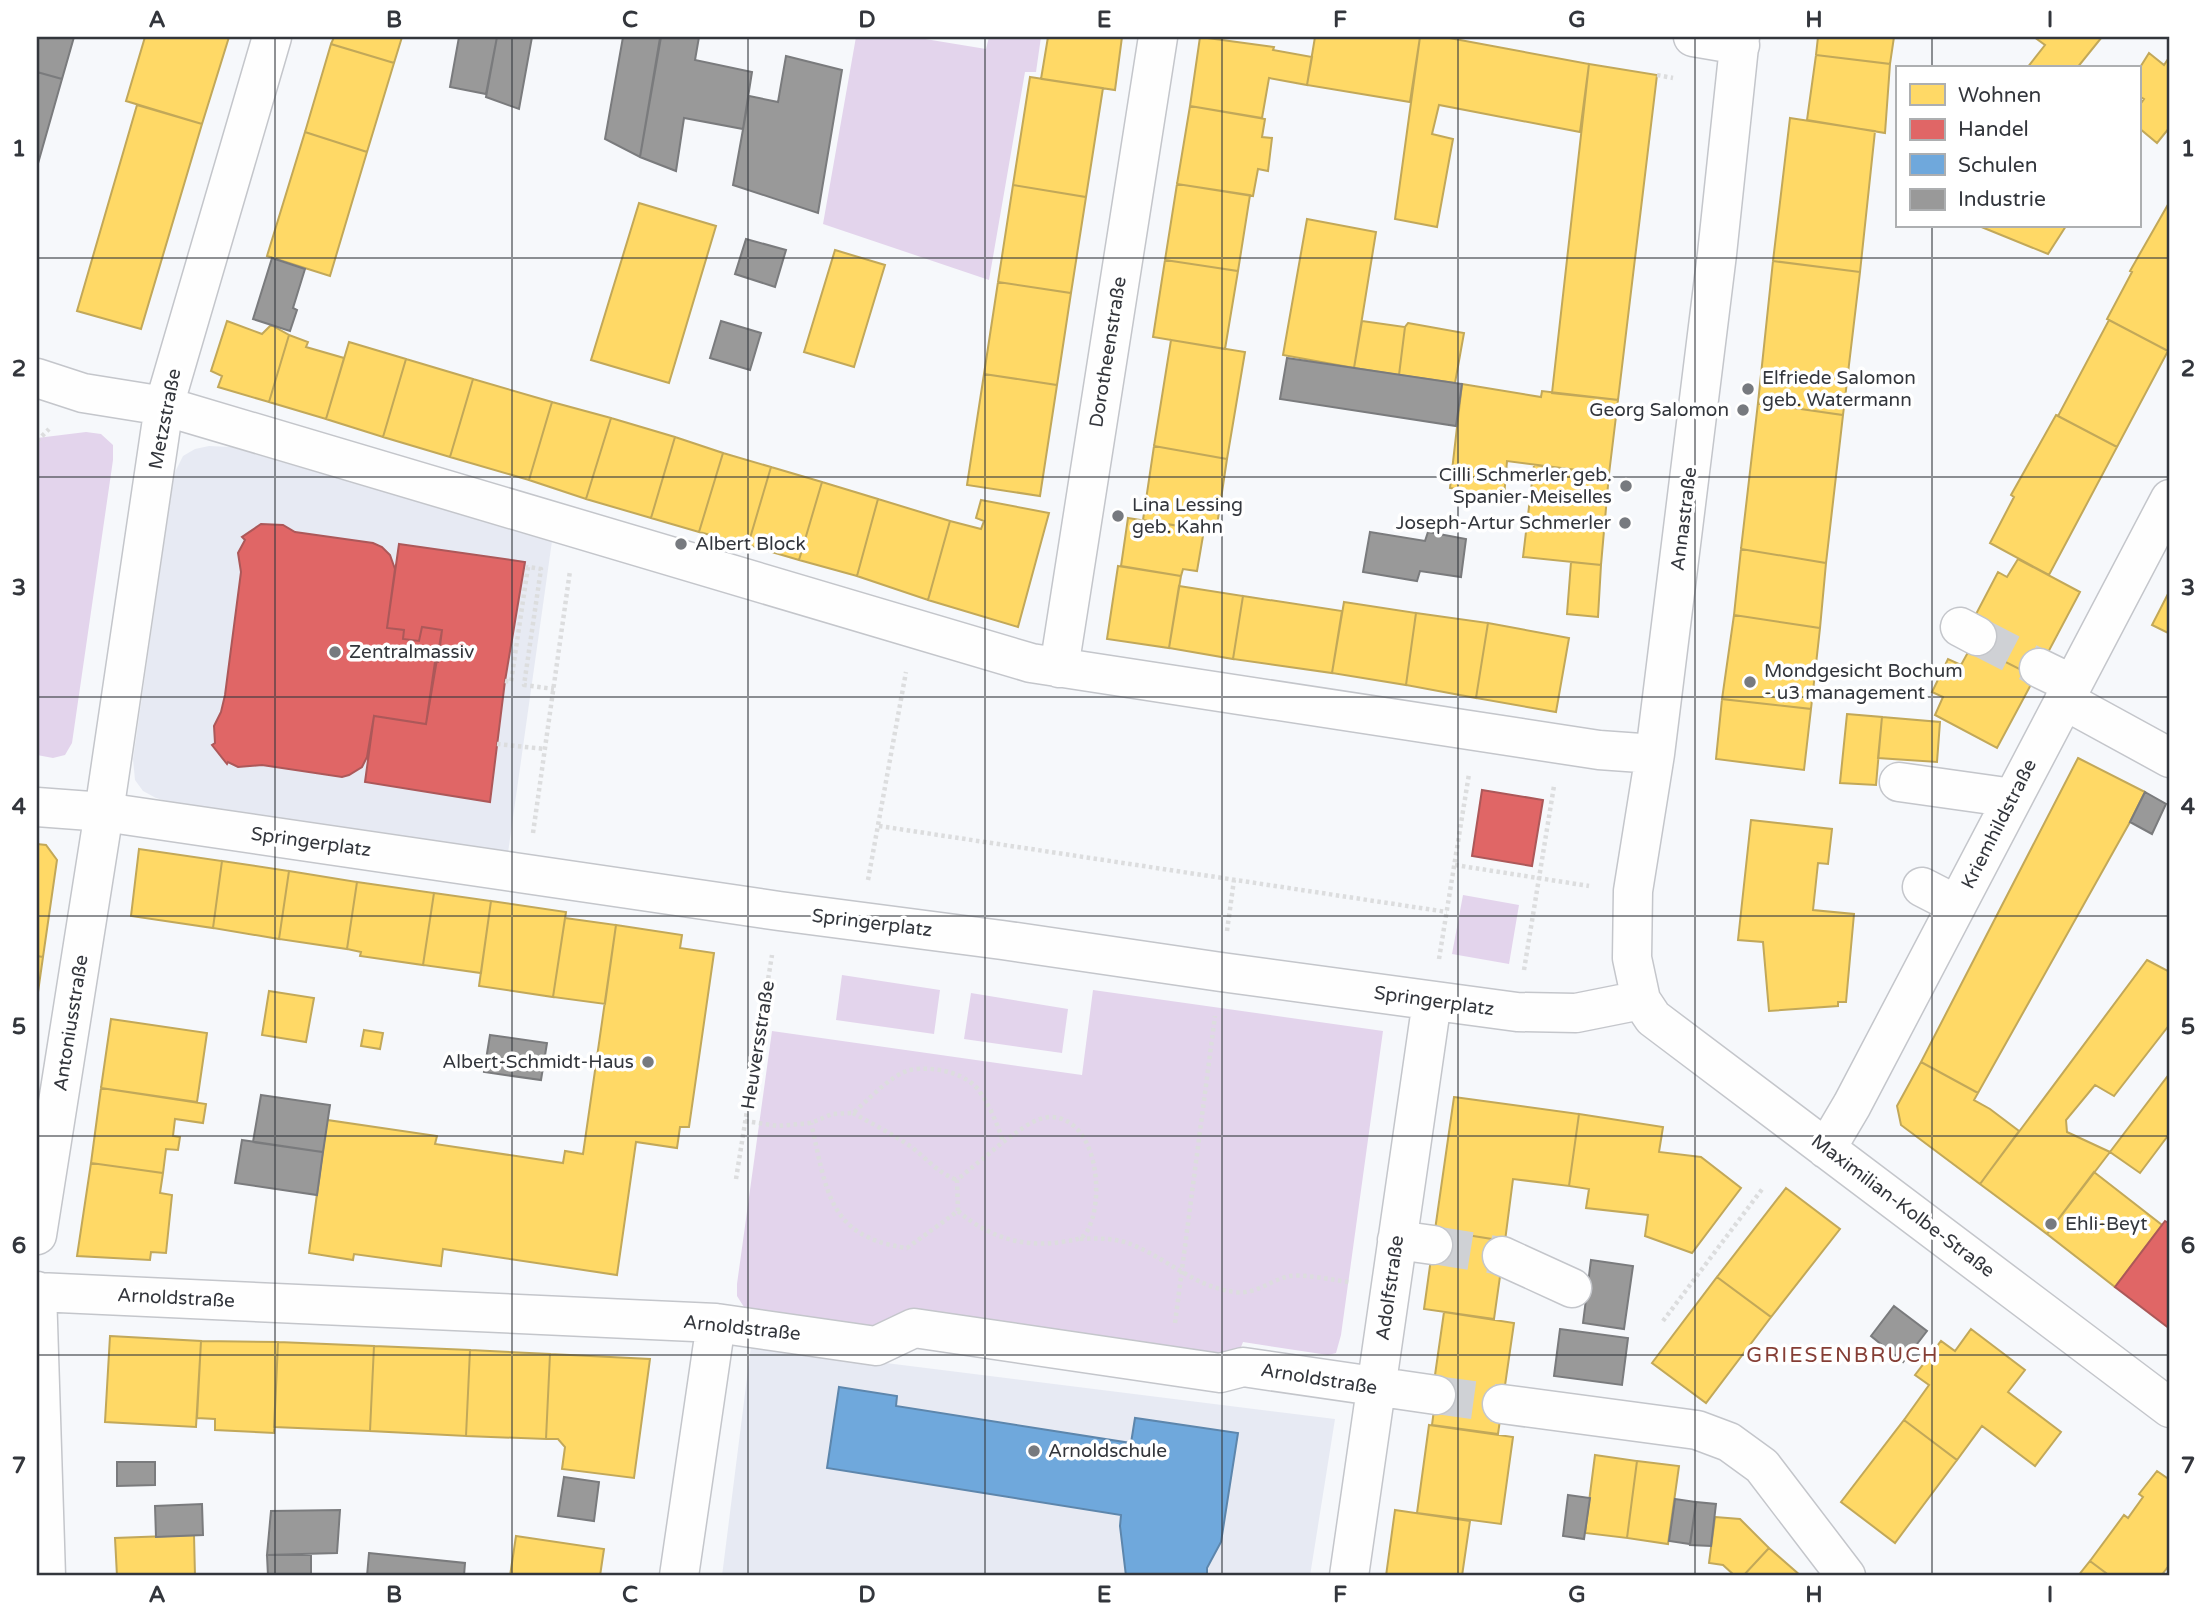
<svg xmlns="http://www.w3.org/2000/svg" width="2207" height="1613" font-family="'Varela Round',sans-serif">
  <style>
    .built { fill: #e7eaf3 }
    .green { fill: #e3d4ec }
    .homes { fill: #ffd966; stroke: #c2a859; stroke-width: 2 }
    .shops { fill: #e06666; stroke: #ac5859; stroke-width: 2 }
    .schools { fill: #6fa8dc; stroke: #5d86ac; stroke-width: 2 }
    .industry { fill: #999; stroke: #7a7b7d; stroke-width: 2 }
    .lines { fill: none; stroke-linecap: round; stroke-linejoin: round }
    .minor-tunnel { stroke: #cfd1d5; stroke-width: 38; stroke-dasharray: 38 19; stroke-linecap: butt }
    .minor-casing { stroke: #c4c6cb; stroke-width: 41 }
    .path { stroke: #dcddde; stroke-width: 4.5; stroke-dasharray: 3.5 3.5; stroke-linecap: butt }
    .minor { stroke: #fefefe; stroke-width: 38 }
    .grid { fill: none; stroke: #33363c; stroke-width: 2; stroke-opacity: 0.55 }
    .poi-dot { fill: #777a7f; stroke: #fff; stroke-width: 2.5 }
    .labels { text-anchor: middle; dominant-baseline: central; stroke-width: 7; stroke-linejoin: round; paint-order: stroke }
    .street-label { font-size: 19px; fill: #33363c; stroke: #fff }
    .poi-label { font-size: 19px; fill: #33363c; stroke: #fff; text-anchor: start }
    .neighbourhood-label { font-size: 21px; letter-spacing: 2px; fill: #853e35; stroke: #fff }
    .neatline { fill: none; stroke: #33363c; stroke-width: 2.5 }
    .grid-label { font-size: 23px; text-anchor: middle; font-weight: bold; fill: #33363c }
  </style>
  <rect width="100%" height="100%" fill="#f6f8fb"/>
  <path class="built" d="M209,446L231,447L552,541L508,853L170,802L156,798L143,791L135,780L133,759L174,474L183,456L195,449Z
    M751,1346L1335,1419L1310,1576H722Z"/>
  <path class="green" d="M856,37H913L986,49L989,37H1041L1036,72H1025L989,280L823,224Z
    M86,432L101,434L113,445V460L72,743L65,755L53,758L37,755V438Z
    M1463,895L1519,905L1509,964L1452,954Z
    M842,975L940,990L934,1034L836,1020Z
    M1093,990L1383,1031L1341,1335L1336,1353L1328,1355L1243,1342L1239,1352L1217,1359L872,1333L749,1315L737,1296V1284L772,1031L1082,1075Z
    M971,993L1068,1009L1062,1053L964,1039Z"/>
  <path class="homes" d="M145,37H229L202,124L126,101Z
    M334,37H402L394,63L331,44Z
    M1048,37H1122L1115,90L1041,79Z
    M1200,37L1274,47L1273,50L1312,57L1307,85L1269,78L1262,118L1190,106Z
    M1315,37H1420L1410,102L1307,85Z
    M1420,37H1444L1589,64L1580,132L1439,105L1432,134L1453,139L1437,227L1395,219Z
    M1818,37H1894L1890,64L1816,55Z
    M2034,37H2102L2077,68H2027L2045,45Z
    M331,44L394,63L367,152L305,132Z
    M2149,53L2164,65L2170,56V127L2157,143L2139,128V106L2144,99L2139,96V69Z
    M1816,55L1890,64L1885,133L1807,120Z
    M1589,64L1657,75L1618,400L1552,393Z
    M1030,77L1103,88L1086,197L1013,185Z
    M137,105L202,124L141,329L77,311Z
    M1190,106L1265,119L1262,137L1272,138L1268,171L1258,169L1253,196L1177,184Z
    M1790,118L1875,131L1860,272L1773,261Z
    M305,132L367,152L330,276L267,256Z
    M1177,184L1250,195L1238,271L1165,260Z
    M1013,185L1086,197L1071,293L998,282Z
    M2170,201V347L2168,351L2107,319L2132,272L2130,271Z
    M639,203L716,226L669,383L591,360Z
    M1307,219L1376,232L1354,368L1283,355Z
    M1979,226H2066L2048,254Z
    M835,250L885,265L854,367L804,352Z
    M1165,260L1238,271L1225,349L1153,337Z
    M1773,261L1860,272L1843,415L1758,403Z
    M998,282L1071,293L1057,385L984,374Z
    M2109,320L2168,351L2117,447L2058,416Z
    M227,321L262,334L271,325L289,335L269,402L218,387L222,376L211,371Z
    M1362,321L1405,327L1399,375L1354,368Z
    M1408,323L1464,333L1455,383L1399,375L1405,327Z
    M289,335L308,342L306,347L344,358L326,419L269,402Z
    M1171,340L1245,352L1227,459L1154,446Z
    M349,342L406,359L383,437L326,419Z
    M406,359L473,379L450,457L383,437Z
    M984,374L1057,385L1040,496L967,485Z
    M473,379L552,402L529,480L450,457Z
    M1462,384L1541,397L1542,391L1618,400L1609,474L1507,461L1504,497L1450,488Z
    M552,402L611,418L586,499L529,480Z
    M1758,403L1843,415L1826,563L1741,549Z
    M2056,415L2117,447L2049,575L1990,543L2014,497L2011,495Z
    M611,418L675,437L651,518L586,499Z
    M675,437L723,453L699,532L651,518Z
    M1154,446L1227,459L1216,532L1143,520Z
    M723,453L771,467L748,545L699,532Z
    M1534,465L1609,474L1601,565L1523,557Z
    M771,467L822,482L799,560L748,545Z
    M822,482L878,499L857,576L799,560Z
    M878,499L950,521L928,600L857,576Z
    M981,500L1049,513L1018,627L928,600L950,521L981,529L984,521L976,518Z
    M1128,518L1204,530L1197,571L1183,569L1181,576L1121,566Z
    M1741,549L1826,563L1820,628L1734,615Z
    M2018,559L2080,592L2035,677L1972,645L1975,616L1998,572L2007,577Z
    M1571,562L1601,565L1598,617L1567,614Z
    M1118,566L1181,576L1169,648L1107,639Z
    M1179,586L1243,596L1233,659L1169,648Z
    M2170,590V634L2152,625Z
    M1243,596L1342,611L1332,673L1233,659Z
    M1344,602L1416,613L1406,685L1332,673Z
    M1416,613L1488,623L1476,698L1406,685Z
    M1734,615L1820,628L1811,709L1722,699Z
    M1488,623L1569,638L1556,712L1476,698Z
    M1972,645L2035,677L1997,748L1935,715L1943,697L1932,692L1948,659L1961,665Z
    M1722,699L1811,709L1804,770L1716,759Z
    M1847,714L1882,717L1876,785L1840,783Z
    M1882,717L1940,722L1937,762L1878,758Z
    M2078,758L2145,792L2130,822L1978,1093L1921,1062Z
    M1751,820L1832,829L1828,864L1818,863L1813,910L1854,914L1846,1002H1838V1006L1769,1011L1763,942L1738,940Z
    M37,844L46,845L57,860L43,957L37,956Z
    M139,849L222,861L213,928L131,916Z
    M222,861L289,871L279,939L213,928Z
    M289,871L357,882L347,949L279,939Z
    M357,882L434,893L423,965L360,956L361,952L347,949Z
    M434,893L491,901L481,973L423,965Z
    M491,901L566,912L553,997L479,986Z
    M565,918L616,925L605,1004L553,997Z
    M616,925L682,935L680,948L714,953L689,1127H680L677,1148L636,1142L617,1275L443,1249L441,1266L354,1254L353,1260L309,1253L327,1120L437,1136L435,1144L563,1163L565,1151L583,1154Z
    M37,956L43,957L37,999Z
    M2147,960L2170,972V1024L2114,1096L2095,1085L2066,1120L2067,1132L2110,1152L2047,1234L1980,1184Z
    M269,991L314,998L306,1042L262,1035Z
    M111,1019L207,1033L197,1102L101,1088Z
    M364,1030L383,1033L380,1049L361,1046Z
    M1921,1062L1978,1093L1974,1100L1990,1109L2019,1131L1980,1184L1901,1125L1897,1106Z
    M2170,1073V1133L2140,1173L2110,1152Z
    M101,1088L206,1104L203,1123L175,1119L173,1136L180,1137L178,1150L166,1149L163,1173L91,1163Z
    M1454,1097L1579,1114L1569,1186L1513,1179L1505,1241L1435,1230Z
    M1579,1114L1663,1127L1659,1152L1701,1157L1741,1188L1692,1253L1645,1236L1648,1215L1586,1208L1589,1189L1569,1186Z
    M91,1163L163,1173L160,1193L172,1195L166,1253L151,1252L150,1260L77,1256Z
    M2094,1172L2162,1225L2115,1287L2047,1234Z
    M1786,1188L1840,1229L1771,1317L1717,1277Z
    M1435,1230L1505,1241L1494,1319L1424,1309Z
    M1717,1277L1771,1317L1706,1403L1652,1363Z
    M1444,1312L1514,1323L1498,1434L1432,1425L1436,1395L1434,1382Z
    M1971,1329L2025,1370L2008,1392L2061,1432L2035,1466L1982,1426L1957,1460L1904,1420L1929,1385L1915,1375L1941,1341L1955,1351Z
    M110,1336L201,1341L196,1427L105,1422Z
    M201,1341L278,1342L274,1433L215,1430V1419L197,1418Z
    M278,1342L374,1346L370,1431L274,1427Z
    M374,1346L470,1350L466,1436L370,1431Z
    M470,1350L550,1354L546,1439L466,1436Z
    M550,1354L650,1359L634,1478L562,1469L565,1447L558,1439H546Z
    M1904,1420L1957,1460L1895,1543L1841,1502Z
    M1429,1425L1513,1437L1501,1524L1417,1513Z
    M1595,1455L1637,1461L1627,1538L1585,1533Z
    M1637,1461L1679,1466L1668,1544L1627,1538Z
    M2157,1471L2170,1480V1564L2161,1576H2110L2090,1561L2124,1515L2128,1518L2143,1497L2139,1494Z
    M1395,1510L1470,1521L1462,1576H1386Z
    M1715,1517L1740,1519L1769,1548L1743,1576H1735L1723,1565L1709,1563Z
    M194,1535L195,1576H117L115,1538Z
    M516,1536L604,1549L600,1576H510Z
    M1769,1548L1801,1576H1743Z
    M2090,1561L2110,1576H2078Z"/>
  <path class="shops" d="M261,524L283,525L295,532L373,543L382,547L390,555L395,569L387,628L404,630L403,639L419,641L422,627L442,630L426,724L374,716L367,757L362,767L349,775L342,777L262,765L238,767L228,762L227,764L212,745L215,743L214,726L221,712L225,695L241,572L238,553L245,540L242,537Z
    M399,544L525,562L505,681L490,802L365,782L374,716L426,724L435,662H438L442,630L422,627L419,641L403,639L404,630L387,628Z
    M1482,790L1543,800L1532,866L1472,856Z
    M2165,1221L2170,1224V1329L2115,1287Z"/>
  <path class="schools" d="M839,1387L897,1396L896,1406L1131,1443L1135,1418L1238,1433L1221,1542L1207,1568V1576H1126L1120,1526L1121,1515L827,1468Z"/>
  <path class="industry" d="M37,37H74L62,79L37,72Z
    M459,37H497L486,94L450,87Z
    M497,37H532L519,109L486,97Z
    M623,37L660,38L640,157L605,139Z
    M661,37H699L695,60L752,72L743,129L684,118L676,171L640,157Z
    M786,56L842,70L818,213L733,185L749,96L778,102Z
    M37,72L62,79L37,167Z
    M746,239L786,250L775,287L735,274Z
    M272,258L305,269L293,308L297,310L290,331L253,319Z
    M721,321L761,333L750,370L710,358Z
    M1287,358L1462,384L1456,426L1280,399Z
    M1370,532L1425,541L1428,532L1466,539L1461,577L1420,571L1417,581L1363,572Z
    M2145,792L2166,804L2152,834L2130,822Z
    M490,1035L547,1043L541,1080L484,1072Z
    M261,1095L330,1105L323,1152L253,1142Z
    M242,1140L323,1152L317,1195L235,1183Z
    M1591,1260L1633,1266L1624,1329L1583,1323Z
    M1894,1306L1927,1331L1903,1362L1871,1336Z
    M1560,1329L1628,1338L1622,1385L1554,1376Z
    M117,1462H155V1485L117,1486Z
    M564,1477L599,1482L594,1521L558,1516Z
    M1568,1495L1590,1498L1584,1539L1563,1536Z
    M1675,1499L1696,1502L1690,1544L1669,1541Z
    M1696,1502L1716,1504L1711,1546L1690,1545Z
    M202,1504L203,1535L156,1537L155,1506Z
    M340,1510L337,1553L267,1555L271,1511Z
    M369,1553L465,1563L464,1576H367Z
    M267,1555H311V1576H268Z"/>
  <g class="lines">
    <path class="minor-tunnel" d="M1977,636L2039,668
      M1433,1245L1502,1256
      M1436,1395L1502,1404"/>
    <g class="minor-casing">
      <path id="minor" d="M1693,37L1740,45
        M1740,37L1717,254L1655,754L1633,891L1632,958L1641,1000L1653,1018L2170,1408
        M37,378L83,393L164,406L1031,663L1599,750L1655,754
        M1960,627L1977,636
        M1059,668L1158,37
        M2039,668L2072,684
        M2064,700L2170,758
        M1899,782L2013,798
        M37,807L104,812L779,911L1002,940L1221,972L1517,1012L1576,1013L1641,1000
        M1922,887L1957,905
        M1826,1149L1852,1105L2170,499
        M37,1235L104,812L164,406L272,37
        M1397,1240L1433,1245
        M1502,1256L1572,1288
        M37,1291L46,1576
        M37,1292L716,1323L876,1346L914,1328L1220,1373L1243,1367L1436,1395
        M1502,1404L1697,1430L1729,1442L1762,1466L1846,1576
        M679,1576L716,1323
        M1349,1576L1432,1001"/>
    </g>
    <path class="path" d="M1657,75L1673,78
      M37,441L49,429
      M505,681L511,682L528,567L541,569L524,685L554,689
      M497,744L545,749
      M879,826L1447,912
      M533,833L570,571
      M1455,865L1589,886
      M868,880L906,672
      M1227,931L1234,880
      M1439,959L1469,774
      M1524,970L1554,786
      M853,1113C871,1123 890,1133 907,1144C925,1156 937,1173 957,1180
      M745,1121L778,1126L811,1123L832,1114L853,1113C868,1100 891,1075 910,1070C930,1066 957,1071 973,1084C986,1096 998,1125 1003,1142C1017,1133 1032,1118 1050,1117C1098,1117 1106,1202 1086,1233C1080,1241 1071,1240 1062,1242C1023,1248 988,1237 958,1211L907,1248C827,1237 827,1190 811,1123
      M736,1179L772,955
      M958,1211L957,1180L1003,1142
      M1080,1239C1098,1238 1117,1238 1133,1245C1169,1260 1195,1287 1235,1292C1256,1295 1270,1280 1290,1276C1305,1274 1333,1280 1349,1282
      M1663,1321L1763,1188
      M1175,1323L1215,1016"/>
    <use href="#minor" class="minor"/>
  </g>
  <path class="grid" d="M275,37V1576M512,37V1576M748,37V1576M985,37V1576M1222,37V1576M1458,37V1576M1695,37V1576M1932,37V68M1932,226V1576M37,258H2170M37,477H2170M37,697H2170M37,916H2170M37,1136H2170M37,1355H2170"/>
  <g class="poi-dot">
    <circle cx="1748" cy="389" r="7"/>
    <circle cx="1743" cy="410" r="7"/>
    <circle cx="1626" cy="486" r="7"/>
    <circle cx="1118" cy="516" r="7"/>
    <circle cx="1625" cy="523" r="7"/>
    <circle cx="681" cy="544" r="7"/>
    <circle cx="335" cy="652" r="7"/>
    <circle cx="1750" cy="682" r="7"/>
    <circle cx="648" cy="1062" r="7"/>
    <circle cx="2051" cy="1224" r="7"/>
    <circle cx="1034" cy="1451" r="7"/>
  </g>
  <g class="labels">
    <g class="street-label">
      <text transform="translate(1108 352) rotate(-81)">Dorotheenstraße</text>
      <text transform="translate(165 419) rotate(-79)">Metzstraße</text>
      <text transform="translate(1684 519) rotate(-83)">Annastraße</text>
      <text transform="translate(1999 824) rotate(-63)">Kriemhildstraße</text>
      <text transform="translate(311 842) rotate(8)">Springerplatz</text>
      <text transform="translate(872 923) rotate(7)">Springerplatz</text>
      <text transform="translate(1434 1001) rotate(8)">Springerplatz</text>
      <text transform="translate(71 1023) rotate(-81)">Antoniusstraße</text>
      <text transform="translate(758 1045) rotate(-81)">Heuversstraße</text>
      <text transform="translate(1903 1206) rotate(37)">Maximilian-Kolbe-Straße</text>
      <text transform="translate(1390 1288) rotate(-82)">Adolfstraße</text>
      <text transform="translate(176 1298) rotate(3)">Arnoldstraße</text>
      <text transform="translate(742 1328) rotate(6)">Arnoldstraße</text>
      <text transform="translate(1319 1379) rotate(9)">Arnoldstraße</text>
    </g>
    <g class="poi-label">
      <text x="1762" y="378">Elfriede Salomon<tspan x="1762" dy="22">geb. Watermann</tspan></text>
      <text x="1729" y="410" text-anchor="end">Georg Salomon</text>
      <text x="1612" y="475" text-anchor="end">Cilli Schmerler geb.<tspan x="1612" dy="22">Spanier-Meiselles</tspan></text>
      <text x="1132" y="505">Lina Lessing<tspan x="1132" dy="22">geb. Kahn</tspan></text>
      <text x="1611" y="523" text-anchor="end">Joseph-Artur Schmerler</text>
      <text x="695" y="544">Albert Block</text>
      <text x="349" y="652">Zentralmassiv</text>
      <text x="1764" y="671">Mondgesicht Bochum<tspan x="1764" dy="22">- u3 management</tspan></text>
      <text x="634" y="1062" text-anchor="end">Albert-Schmidt-Haus</text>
      <text x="2065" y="1224">Ehli-Beyt</text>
      <text x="1048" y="1451">Arnoldschule</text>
    </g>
    <g class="neighbourhood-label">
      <text x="1843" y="1355">GRIESENBRUCH</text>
    </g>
  </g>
  <rect width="2207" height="1613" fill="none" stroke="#ffffff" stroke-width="77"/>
  <rect x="1896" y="66" width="245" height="161" fill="#ffffff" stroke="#adafb1" stroke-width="2"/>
  <rect x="1910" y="84" width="35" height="21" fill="#ffd966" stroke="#adafb1" stroke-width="2"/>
  <text x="1958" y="102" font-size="21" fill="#33363c">Wohnen</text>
  <rect x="1910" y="119" width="35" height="21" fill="#e06666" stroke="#adafb1" stroke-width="2"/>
  <text x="1958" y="136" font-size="21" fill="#33363c">Handel</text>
  <rect x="1910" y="154" width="35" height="21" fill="#6fa8dc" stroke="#adafb1" stroke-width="2"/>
  <text x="1958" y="172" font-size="21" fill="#33363c">Schulen</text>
  <rect x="1910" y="189" width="35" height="21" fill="#999999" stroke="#adafb1" stroke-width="2"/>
  <text x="1958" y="206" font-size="21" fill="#33363c">Industrie</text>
  <rect x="38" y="38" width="2130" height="1536" class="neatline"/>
  <g class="grid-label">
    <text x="157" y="27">A</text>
    <text x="394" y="27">B</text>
    <text x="630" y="27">C</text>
    <text x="867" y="27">D</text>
    <text x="1104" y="27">E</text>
    <text x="1340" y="27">F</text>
    <text x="1577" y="27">G</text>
    <text x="1814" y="27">H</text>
    <text x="2050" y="27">I</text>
    <text x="19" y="156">1</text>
    <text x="2188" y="156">1</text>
    <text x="19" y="376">2</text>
    <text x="2188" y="376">2</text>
    <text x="19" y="595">3</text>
    <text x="2188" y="595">3</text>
    <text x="19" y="814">4</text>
    <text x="2188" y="814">4</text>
    <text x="19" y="1034">5</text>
    <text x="2188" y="1034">5</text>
    <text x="19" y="1253">6</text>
    <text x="2188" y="1253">6</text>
    <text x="19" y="1473">7</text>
    <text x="2188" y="1473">7</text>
    <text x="157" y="1602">A</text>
    <text x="394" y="1602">B</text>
    <text x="630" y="1602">C</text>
    <text x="867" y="1602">D</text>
    <text x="1104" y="1602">E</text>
    <text x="1340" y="1602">F</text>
    <text x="1577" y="1602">G</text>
    <text x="1814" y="1602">H</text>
    <text x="2050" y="1602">I</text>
  </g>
</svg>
